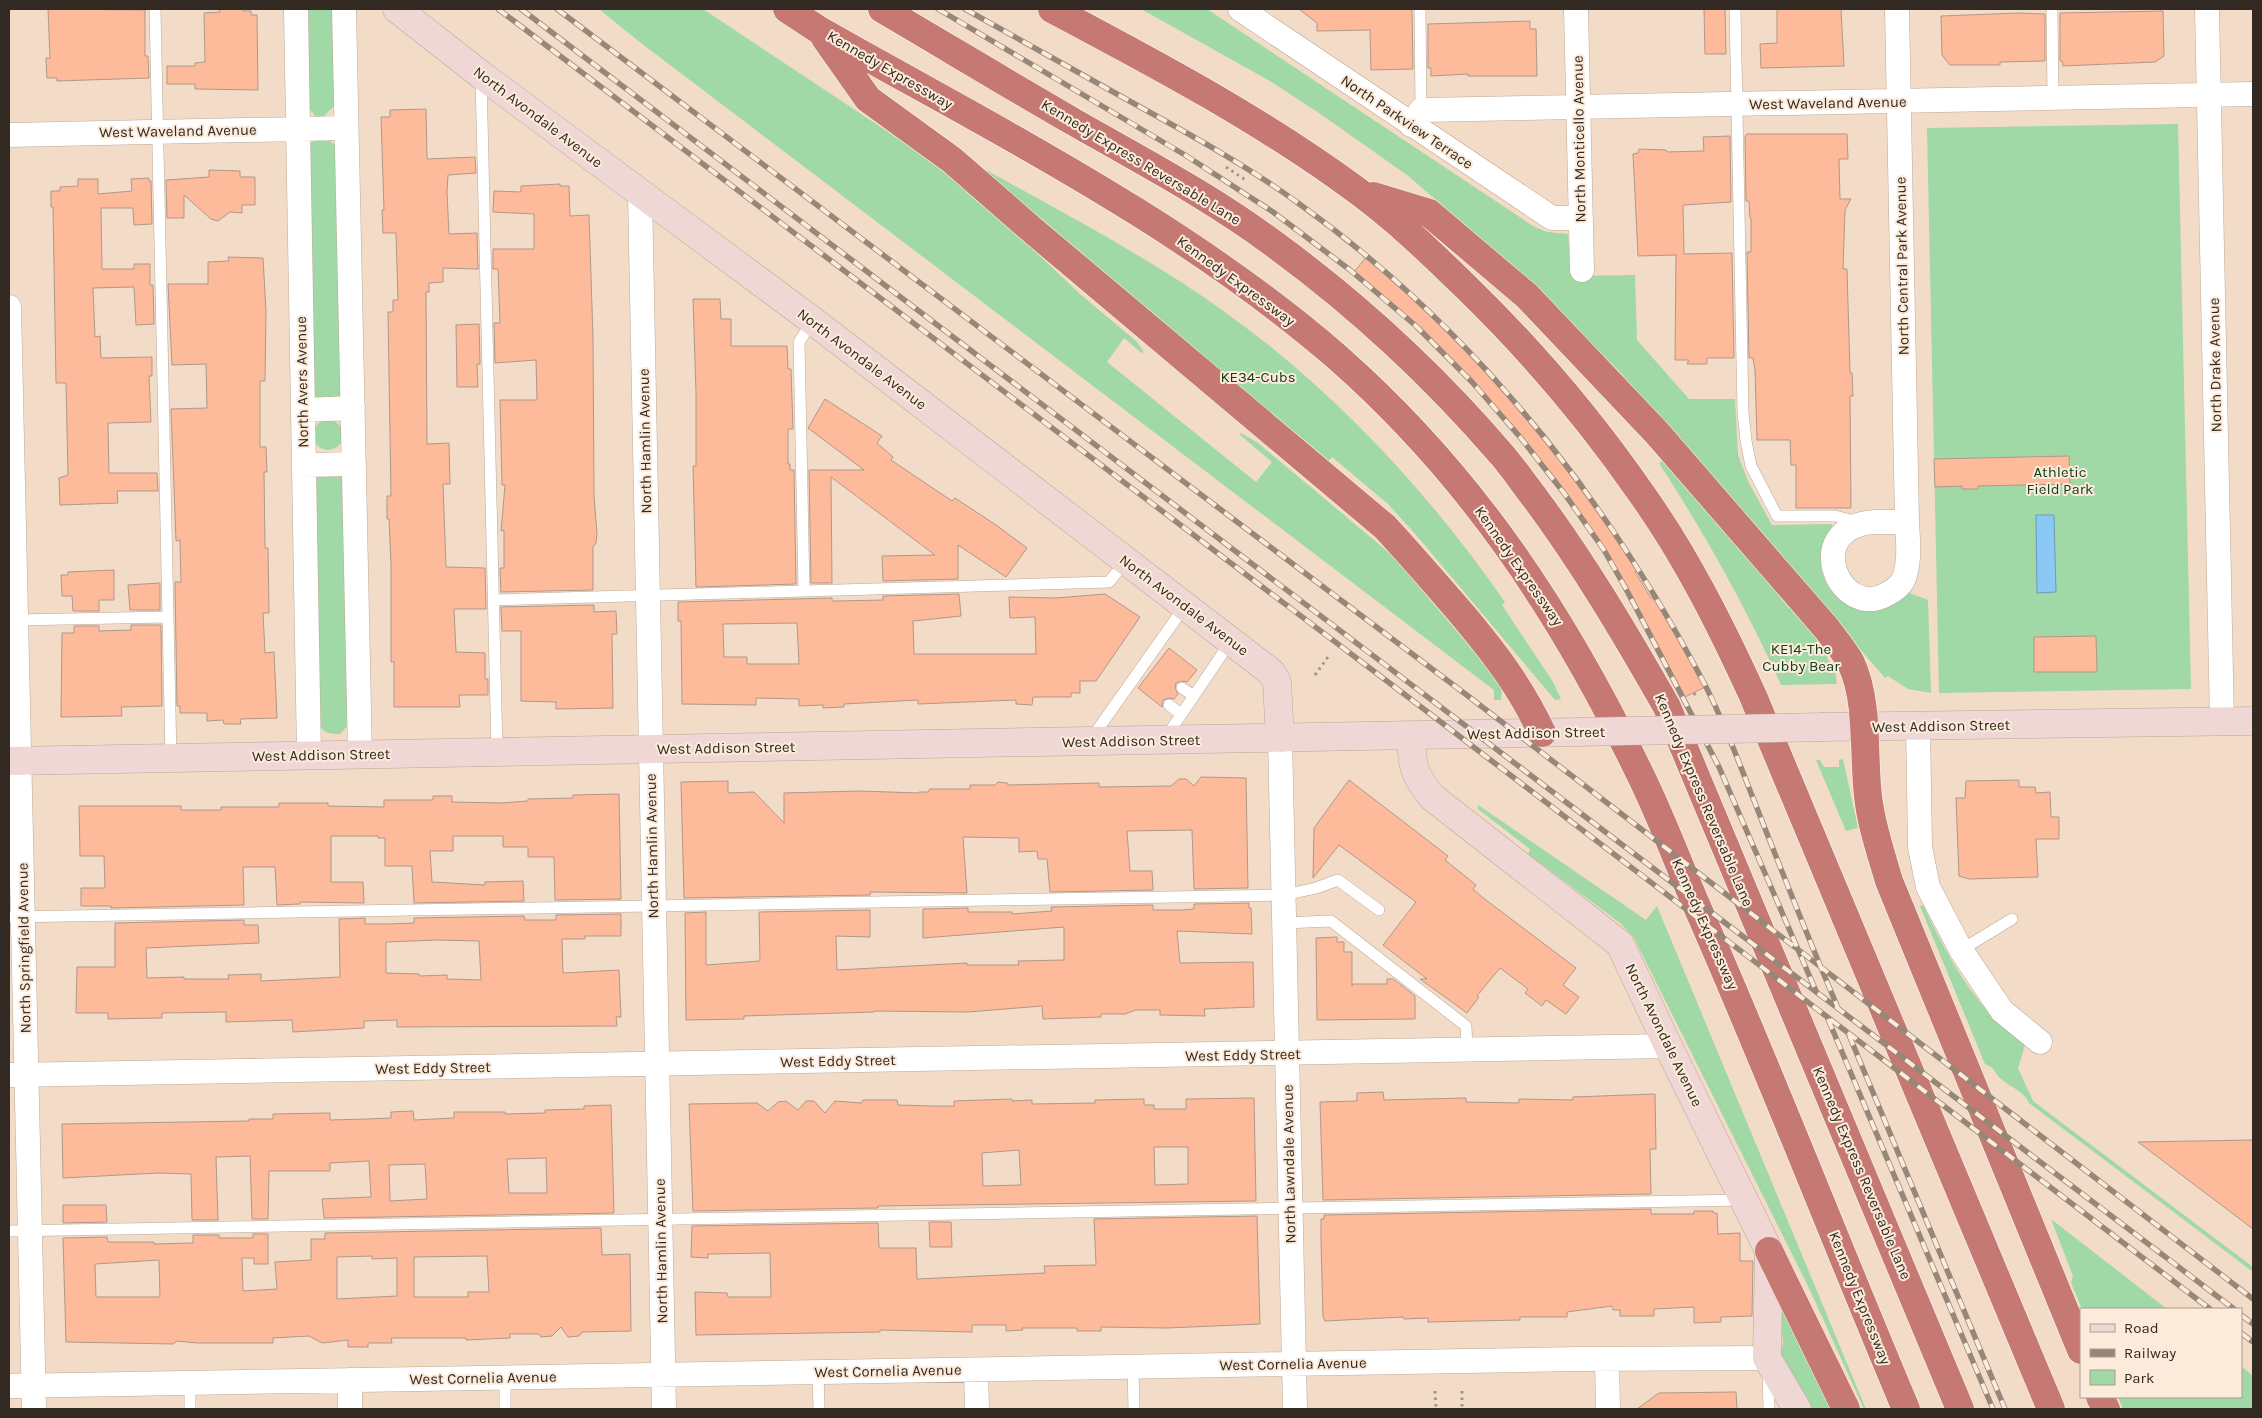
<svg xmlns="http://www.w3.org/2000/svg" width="2262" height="1418" font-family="Karla,sans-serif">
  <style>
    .green { fill: #a0d8a6 }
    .water { fill: #8ac8f5; stroke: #7099b6 }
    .building { fill: #febb9b; stroke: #b1978a; fill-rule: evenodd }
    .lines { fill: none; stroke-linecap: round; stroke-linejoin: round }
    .lane-casing { stroke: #bda794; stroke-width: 12 }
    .street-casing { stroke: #bda794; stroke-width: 25 }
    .secondary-casing { stroke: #bda794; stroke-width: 29 }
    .highway-casing { stroke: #fff; stroke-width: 29 }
    .path { stroke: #a59485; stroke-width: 3; stroke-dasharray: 2.5 4; stroke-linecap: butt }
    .lane { stroke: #fff; stroke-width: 11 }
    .street { stroke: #fff; stroke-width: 24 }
    .secondary { stroke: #eed7d5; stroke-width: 28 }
    .highway { stroke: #c57972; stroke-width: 28 }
    .rail-casing { stroke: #968779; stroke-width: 5.5 }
    .rail { stroke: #fceada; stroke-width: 4; stroke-dasharray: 11; stroke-linecap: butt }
    .secondary-bridge-casing { stroke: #bda794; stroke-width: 29; stroke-linecap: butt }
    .secondary-bridge { stroke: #eed7d5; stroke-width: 28 }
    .labels { text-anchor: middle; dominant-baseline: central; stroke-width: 4; stroke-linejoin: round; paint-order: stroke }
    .street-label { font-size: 15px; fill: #322a22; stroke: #fceada }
    .park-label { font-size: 15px; fill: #0e411a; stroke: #fceada }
  </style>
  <rect width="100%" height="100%" fill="#f2dcc8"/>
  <path class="green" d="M302,9H334L336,96L334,106L324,116L316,117L305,103Z
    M599,9H703L941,167L978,197L1080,294L1136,341L1143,350V354L1124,338L1107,362L1256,482L1272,462L1239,434L1241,433L1258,443L1393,556L1498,680L1502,689L1501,700H1494V690L637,40Z
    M1141,9H1207L1533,226L1547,232L1568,234L1571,276L1635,275L1637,340L1689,399H1735L1738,455L1748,481L1772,525L1832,524C1834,532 1825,536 1823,544C1820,553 1820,566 1823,575C1834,612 1884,620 1907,592L1928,600L1931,693L1908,689L1888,676L1885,678L1618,370L1498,253L1407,175L1319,113L1270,81Z
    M2178,124L2191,689L1939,693L1927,128Z
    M327,139L335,145L339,152L342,394L337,399L322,401L316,397L311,390L308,145L314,141Z
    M986,170C1069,216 1152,259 1229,315C1337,393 1429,493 1505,602L1502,605L1553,682L1561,699L1555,700L1417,536L1388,504L1332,457L1328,462L984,171Z
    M313 435a15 15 0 1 1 30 0a15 15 0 1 1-30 0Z
    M1666,459L1808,625L1835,671L1837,684L1781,685C1746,607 1706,536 1659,463Z
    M318,472L341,476L345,482L348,725L340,734C328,734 324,733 317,722L312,486Z
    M1843,759L1858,828L1846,831L1816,760H1820L1824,767H1839V760Z
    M1478,805L1646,920L1657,906L1866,1409H1864L1808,1286L1633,936L1620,923L1528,854L1530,849L1478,809Z
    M1923,905C1941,943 1962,983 1990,1014C2000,1026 2013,1035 2025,1045L2018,1068L2033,1101L2253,1267V1272L2029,1103C2022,1087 2000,1085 1993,1068L1985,1064L1920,906Z
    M2051,1219L2167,1309H2082L2071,1283L2073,1276Z
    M1784,1308L1833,1409H1811L1779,1353L1783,1344L1780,1309Z
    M2241,1366L2253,1376L2252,1409H2123L2118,1397H2241Z"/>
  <path class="water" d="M2036,515H2054L2056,592L2037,593Z"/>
  <path class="building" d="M48,9L145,10V56H148L149,78L57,81V78H47L46,58H50Z
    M219,9H243V11H251V15H257L258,90L195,89V84H167V66H195V63L205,62L204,13L220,12Z
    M1299,9H1412L1413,69L1371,70L1370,30L1317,31V23Z
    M1704,9H1725L1726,54H1705Z
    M1777,9H1841L1844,66L1761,68L1760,44L1777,43Z
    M2163,11L2164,56L2155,62L2063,66L2062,61H2060V13Z
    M2019,13L2045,14V61L2000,62V65H1950L1942,55L1941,16Z
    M1530,21V29H1536L1537,76H1468V74L1431,76V68H1428V24Z
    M426,109L427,159L475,157L476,173L448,175L447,192L449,234L477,233L478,269L443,268V282L429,283V292H426L427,444L449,443L450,484H443L446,567L485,568L486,609H454L456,652L485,653V679H488V695H459L460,707H394V662H391V564L389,519H387V496H391L388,312H393V300H398L396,233H383L382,210H384L381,117H390V110Z
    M1747,134H1847L1848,159H1839L1840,199H1851L1845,210L1843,269H1847L1850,373H1852L1853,396H1850L1851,508H1796V465H1791L1790,440H1757L1755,370L1753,358H1749L1747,252H1751V218H1750L1749,201H1746L1745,136Z
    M1730,136L1731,202L1684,205L1683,207L1684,254L1732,253L1734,358H1707V364H1687L1689,360H1675L1676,255L1638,256L1633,154L1638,153L1639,149L1666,150L1667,152L1704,151L1703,137Z
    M209,170L240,171V177H255V205H242V213L230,212L218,221L211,219L184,195V218H167L166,180L209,177Z
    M149,178V181H151L152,224L134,225L133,208H101L102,269H134V264H150V285H153L154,324L136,325L134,287L93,288L95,337L100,336L101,358L152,357V376H149L151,422L108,423L109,473H157L158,491H117L118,503L60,505L59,478L68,475L66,383H56L53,207H51V191H60V187L78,186V179H98V194L132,191L131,179Z
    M560,184V186H569L570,216L589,215L593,337L594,496L597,534L596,543L593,547V590L501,592L500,568H504V530L501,531L505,485H502L500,400H537L536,360L495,363L494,323H500L498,269H493V249H534V214L493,212L494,191L521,192V186Z
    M1367,256L1434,314L1487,367L1545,434L1581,481L1640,569L1635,572L1651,598L1655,596L1705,687L1685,697L1623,579L1621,581L1599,545L1535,456L1471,383L1416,327L1354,272Z
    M228,257L263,258L266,311L265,381H260V447H266L267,472H264L265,548H268L269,613H263L265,653L274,652L277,718L240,719L241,724H224L223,720L207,721V713H180V706H177L175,582H181L180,540L176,541L171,409L207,408L206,364L172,365L168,284H208V262L229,261Z
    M693,299H720L721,319H731V346H787L788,369H791L793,429H788V464H790V470H794L796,584L696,587L693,466H696V392Z
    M479,324L480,364H477L478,387H457L456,325Z
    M825,399L882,436L877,443L893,457L891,460L952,501L955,498L996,525L1027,548L1006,577L958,545V579L883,581L882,556L935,555L831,477L832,583H811L809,470H864L808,428Z
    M2069,456L2070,484L1978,486V489H1962V486L1935,487L1934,459Z
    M114,570V600H99V611H73L72,596H62L61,575H68V572Z
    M160,583V610H130L128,585Z
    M959,594L961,616L913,621L914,654H1036L1035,617L1010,618L1009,597L1056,598L1105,594L1140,617L1096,681H1080V693H1071V697H1033L1032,705L1016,704V700L918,704V700L844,704V707L823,708V705L799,706V699L756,698V705L682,704L681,621H678V602L832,598V601H838L883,600V596ZM797,623L799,664H747V657H724L723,624Z
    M594,605V612L616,611L617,634H612L613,708L556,709V702L521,701V631H502L501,607Z
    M131,625H161L162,706L123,707H121L122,716L61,717L62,633H74V626H99V631L131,630Z
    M2096,636L2097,672H2034V637Z
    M1169,648L1197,670L1187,682L1182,681L1176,683L1175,688L1178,694L1174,699L1169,698L1163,700L1162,707L1138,688Z
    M1201,777L1246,778L1248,888L1194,889L1192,830L1127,831L1130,871H1152L1153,890L1050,892L1047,859H1038L1037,851L1019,852V838L963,837L967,893L870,892V895L684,898L681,782L728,781V793L754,792L784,823V793L859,791L919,793V792H928L930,789H970V785H995L998,782L1007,783L1008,785L1099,783V787L1171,786L1179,779H1186L1194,786Z
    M1349,780L1448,856L1445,860L1476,885L1473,889L1482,897L1576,968L1563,985L1579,997L1566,1014L1546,1000L1542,1006L1525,993L1528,989L1500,968L1477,996L1479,997L1467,1013L1420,979H1427L1383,945L1416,902L1339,845L1313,878L1314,828Z
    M2019,780V787H2035L2036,793L2050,792L2051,817H2059V839H2036L2038,877L1969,879L1959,876L1956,798H1965L1966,781Z
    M619,794L621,899L555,900L554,857H528V847H503V836H453V851H430L432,882L485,885V882L523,881L524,901L414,903L412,866H385V838H378V836H331V882H363L364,903L300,902V904L277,905L275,867H243L244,905L111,908V906H81V888H105L104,856H80L79,806H181V810H221V807H279V803H328V806L384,807V800H433V796H452V802L501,803L528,801V799L573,798V795Z
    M1249,903V908H1251L1252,934L1177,931L1180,963L1253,962L1254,1007L1204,1009L1205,1016L1160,1015V1010H1136L1125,1014H1101V1017L1043,1019L1042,1006L968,1012L874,1011V1012L744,1016V1019L686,1020L685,913L706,912V965L760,961L759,912L870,910V937L836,936L837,970L967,963V965H1019L1018,961L1064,960V927L923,938V909L968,908V912H1012V914L1052,911L1051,907L1153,905V910H1183L1194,909V904Z
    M621,914V936H585V939H562L563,973L619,970L621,1017H616L617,1026L397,1027V1020L364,1021V1028L293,1032L292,1020L226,1022V1012L162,1013V1018L108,1019V1013H76L77,967H115V923L244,920V925H258L259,943L146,948L147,978L184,977V979H229L228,975L261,974V981L340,977L339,919L365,918V924H389L414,923V918L524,916L525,920H556V915ZM437,940L479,941L481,980L447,979V975L419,976V974L386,973V942Z
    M1337,937V942H1344V952H1352V986L1353,984H1387V979H1393L1415,996V1019L1317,1020L1316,938Z
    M1383,1092L1384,1100L1466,1098V1102L1519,1103V1099L1573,1100V1097L1655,1094L1656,1149H1650L1651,1194L1323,1200L1320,1102L1357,1101V1093Z
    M1254,1098L1256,1201L878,1206V1208L693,1211L689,1104L757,1103L768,1111L778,1102L786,1101L798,1110L806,1101H814L825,1113L835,1101L861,1103L863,1100H897L898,1105L931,1106H954V1101L1012,1099V1101L1032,1100V1104L1095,1103V1100L1144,1099V1105H1154V1109H1186V1099ZM1154,1147H1188V1184L1155,1185ZM1019,1150L1021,1185L983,1186L982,1153Z
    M611,1105L614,1213L324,1218L322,1199L371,1197L369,1161L330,1163V1171H269L268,1219H252L250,1156L216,1157L218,1220H192L191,1174L159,1173L63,1178L62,1124L249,1121V1119H273V1114L330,1113V1120L368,1119L391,1118V1112L413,1111L414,1120L454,1118V1112H505V1114L545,1113V1110L584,1109V1106ZM546,1158L547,1193H509L507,1159ZM425,1164L427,1199L390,1201L389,1165Z
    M2253,1140V1229L2138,1142Z
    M63,1205H106L107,1222L63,1223Z
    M1651,1209V1214H1694V1211H1713V1213H1717L1718,1234L1740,1233V1261H1753L1752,1316L1721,1317V1322L1694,1323V1307L1654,1309V1316H1620V1310H1613L1612,1306L1567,1312V1317H1520V1320L1428,1322V1318L1404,1319L1403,1317L1325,1321L1323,1317L1321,1240V1219H1324V1215Z
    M1257,1216L1260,1324L1167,1328L1101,1327V1331H1077V1328H1022L1023,1330L1006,1331V1325H972V1332L880,1330V1332L696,1335L695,1292L727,1293L728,1297H771L770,1253L708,1254V1258L691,1257L692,1226L878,1223L879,1248H916L917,1279L1045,1273L1044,1266L1096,1265L1094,1219Z
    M929,1222H951L952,1247H930Z
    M601,1228L602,1255L630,1254L631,1331L582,1332L579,1336L568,1337L561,1327L552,1336L541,1337L539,1334H510V1338L466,1340V1338H391L392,1343H368V1347H348V1340L322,1343L309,1336L273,1338V1343H197L177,1341L173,1344L66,1342L63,1238L107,1237L108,1242H154V1244L193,1243V1235H219V1238H253V1234H268V1264H254V1258H242L243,1291L277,1289L275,1262L311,1260V1239H325V1233ZM372,1256V1259L397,1258V1296L337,1299V1257ZM487,1256L489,1292H468V1297H414V1257ZM159,1260L160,1297H96L95,1264Z
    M1736,1392L1737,1409H1637L1659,1393Z"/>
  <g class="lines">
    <g class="lane-casing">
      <path id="lane" d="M155,9L171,758
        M1420,9L1421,110
        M1735,9L1743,412L1746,441L1751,466L1777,516H1835L1858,522
        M2052,9L2053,98
        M481,77L497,752
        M804,591L799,342L813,321
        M494,600L1109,582L1126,561
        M16,620L168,617
        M1182,688L1194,696
        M1169,705L1181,714
        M1166,737L1231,641
        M1091,739L1185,606
        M9,917L1284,895L1316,888L1338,880L1379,910
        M1284,923L1331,921L1466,1026L1467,1050
        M1961,950L2012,919
        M9,1231L1744,1200
        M1133,1367L1134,1409
        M818,1372L819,1409
        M1768,1372L1769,1409
        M505,1377V1409
        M190,1383V1409"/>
    </g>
    <g class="street-casing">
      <path id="street" d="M296,9L309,756
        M344,9L360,755
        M1240,9L1552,218H1581
        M1576,9L1582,270
        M1897,9L1907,522
        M2207,9L2222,722
        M1411,125L1421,110L2253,94
        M9,135L346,128
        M640,193L664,1409
        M9,307L34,1409
        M303,410L353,408
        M304,465L354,464
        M1874,522H1907C1908,540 1910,558 1905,575C1903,584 1895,590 1887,594C1841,622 1799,528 1874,522Z
        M1918,726L1920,847L1928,887L1961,950L2002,1011L2040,1042
        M1280,738L1295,1409
        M9,1075L1668,1046
        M1607,1359L1608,1409
        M976,1370L977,1409
        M350,1380V1409
        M9,1386L1578,1359L1767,1358"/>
    </g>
    <g class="secondary-casing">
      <path id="secondary" d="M397,9L480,74L813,321L1271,672L1277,682L1280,738
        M1824,727L2253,721
        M1411,736C1412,765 1413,774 1432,797L1620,944L1668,1046L1769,1251L1767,1358L1797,1409
        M9,761L1577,732"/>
    </g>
    <g class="highway-casing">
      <path id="highway" d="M787,9L819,30C995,130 1184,224 1337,357C1470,474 1560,610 1637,768C1659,811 1676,858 1695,902C1769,1069 1835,1241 1906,1409
        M882,9C945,46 1008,84 1072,121C1142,161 1213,198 1278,247C1361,308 1435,377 1502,455C1514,469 1524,484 1535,498C1584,564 1626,635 1667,707L1960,1409
        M1052,9C1158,65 1263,121 1359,192C1397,220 1431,253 1465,286C1530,349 1589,418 1641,493C1686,556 1721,626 1753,696L2051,1409
        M825,38L868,99L952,160L1031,229L1385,527C1411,555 1436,584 1461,613C1493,651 1521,687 1542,733
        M1373,196L1429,213L1527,296L1657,433L1827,629C1835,640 1845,651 1851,663C1869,701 1863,754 1868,796C1871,825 1881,853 1889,881L2081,1350
        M1769,1251L1846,1409
        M2100,1397L2106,1409"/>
    </g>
    <path class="path" d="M1226,167L1247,181
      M1315,675L1328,657
      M1694,693L1696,696
      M1435,1391L1436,1409
      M1462,1391V1409"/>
    <use href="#lane" class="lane"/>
    <use href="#street" class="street"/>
    <use href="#secondary" class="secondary"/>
    <use href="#highway" class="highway"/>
    <g class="rail-casing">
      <path id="rail" d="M498,9L1408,697L2210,1309
        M521,9L2234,1309
        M557,9L1468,696L2253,1299
        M938,9L1185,155L1273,212L1350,270L1416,326L1472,382L1520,437L1564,493L1604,550L1626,589L1719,767L1816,991
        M965,9C1021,40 1077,72 1133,103C1189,134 1246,165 1298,203C1473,328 1604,494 1704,683C1724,721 1739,763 1755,803C1782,872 1809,940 1838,1008
        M1828,1019L1993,1409
        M1849,1035L2005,1409
        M2241,1315L2253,1324
        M2241,1333L2253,1342"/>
    </g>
    <use href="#rail" class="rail"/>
    <g class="secondary-bridge-casing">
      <path id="secondary-bridge" d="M1577,732L1824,727"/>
    </g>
    <use href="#secondary-bridge" class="secondary-bridge"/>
  </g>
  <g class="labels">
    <g class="street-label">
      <text transform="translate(890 70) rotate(30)">Kennedy Expressway</text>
      <text transform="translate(1828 103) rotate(-1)">West Waveland Avenue</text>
      <text transform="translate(538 117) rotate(37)">North Avondale Avenue</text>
      <text transform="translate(1407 122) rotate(34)">North Parkview Terrace</text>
      <text transform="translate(178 131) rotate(-1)">West Waveland Avenue</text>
      <text transform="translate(1579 139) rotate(-91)">North Monticello Avenue</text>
      <text transform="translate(1141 162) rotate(31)">Kennedy Express Reversable Lane</text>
      <text transform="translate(1902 266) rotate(-91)">North Central Park Avenue</text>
      <text transform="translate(1236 281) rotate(36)">Kennedy Expressway</text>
      <text transform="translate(862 359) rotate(37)">North Avondale Avenue</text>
      <text transform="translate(2215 365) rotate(-91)">North Drake Avenue</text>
      <text transform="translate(302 382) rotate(-91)">North Avers Avenue</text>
      <text transform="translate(645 441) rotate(-91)">North Hamlin Avenue</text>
      <text transform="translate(1519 566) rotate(55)">Kennedy Expressway</text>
      <text transform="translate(1184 605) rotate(37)">North Avondale Avenue</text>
      <text transform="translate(1941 726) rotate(-1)">West Addison Street</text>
      <text transform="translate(1536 733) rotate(-1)">West Addison Street</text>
      <text transform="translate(1131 741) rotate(-1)">West Addison Street</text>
      <text transform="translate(726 748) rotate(-1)">West Addison Street</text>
      <text transform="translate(321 755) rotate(-1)">West Addison Street</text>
      <text transform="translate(1704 800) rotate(67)">Kennedy Express Reversable Lane</text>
      <text transform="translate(652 846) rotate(-91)">North Hamlin Avenue</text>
      <text transform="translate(1705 924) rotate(66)">Kennedy Expressway</text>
      <text transform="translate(24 948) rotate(-91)">North Springfield Avenue</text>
      <text transform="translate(1664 1035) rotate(64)">North Avondale Avenue</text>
      <text transform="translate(1243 1055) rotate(-1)">West Eddy Street</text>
      <text transform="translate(838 1061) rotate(-1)">West Eddy Street</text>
      <text transform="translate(433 1068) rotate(-1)">West Eddy Street</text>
      <text transform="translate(1289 1164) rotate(-91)">North Lawndale Avenue</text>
      <text transform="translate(1862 1173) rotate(67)">Kennedy Express Reversable Lane</text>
      <text transform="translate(661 1251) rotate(-91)">North Hamlin Avenue</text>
      <text transform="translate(1860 1298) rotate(68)">Kennedy Expressway</text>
      <text transform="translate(1293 1364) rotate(-1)">West Cornelia Avenue</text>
      <text transform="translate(888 1371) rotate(-1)">West Cornelia Avenue</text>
      <text transform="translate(483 1378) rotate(-1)">West Cornelia Avenue</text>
    </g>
    <g class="park-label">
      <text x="1258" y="377">KE34-Cubs</text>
      <text x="2060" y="472">Athletic<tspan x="2060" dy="17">Field Park</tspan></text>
      <text x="1801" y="649">KE14-The<tspan x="1801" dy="17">Cubby Bear</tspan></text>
    </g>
  </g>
  <rect width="2262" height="1418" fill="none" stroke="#322a22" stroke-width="20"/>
  <rect x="2080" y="1308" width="162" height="90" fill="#fceada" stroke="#ab9d90"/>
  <rect x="2090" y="1324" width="25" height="8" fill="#eed7d5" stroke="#ab9d90"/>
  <text x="2124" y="1333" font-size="15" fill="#322a22">Road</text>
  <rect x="2090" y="1349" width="25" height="8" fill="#968779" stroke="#ab9d90"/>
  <text x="2124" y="1358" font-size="15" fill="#322a22">Railway</text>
  <rect x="2090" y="1370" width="25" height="15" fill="#a0d8a6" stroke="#ab9d90"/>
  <text x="2124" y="1383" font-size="15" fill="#322a22">Park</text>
</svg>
